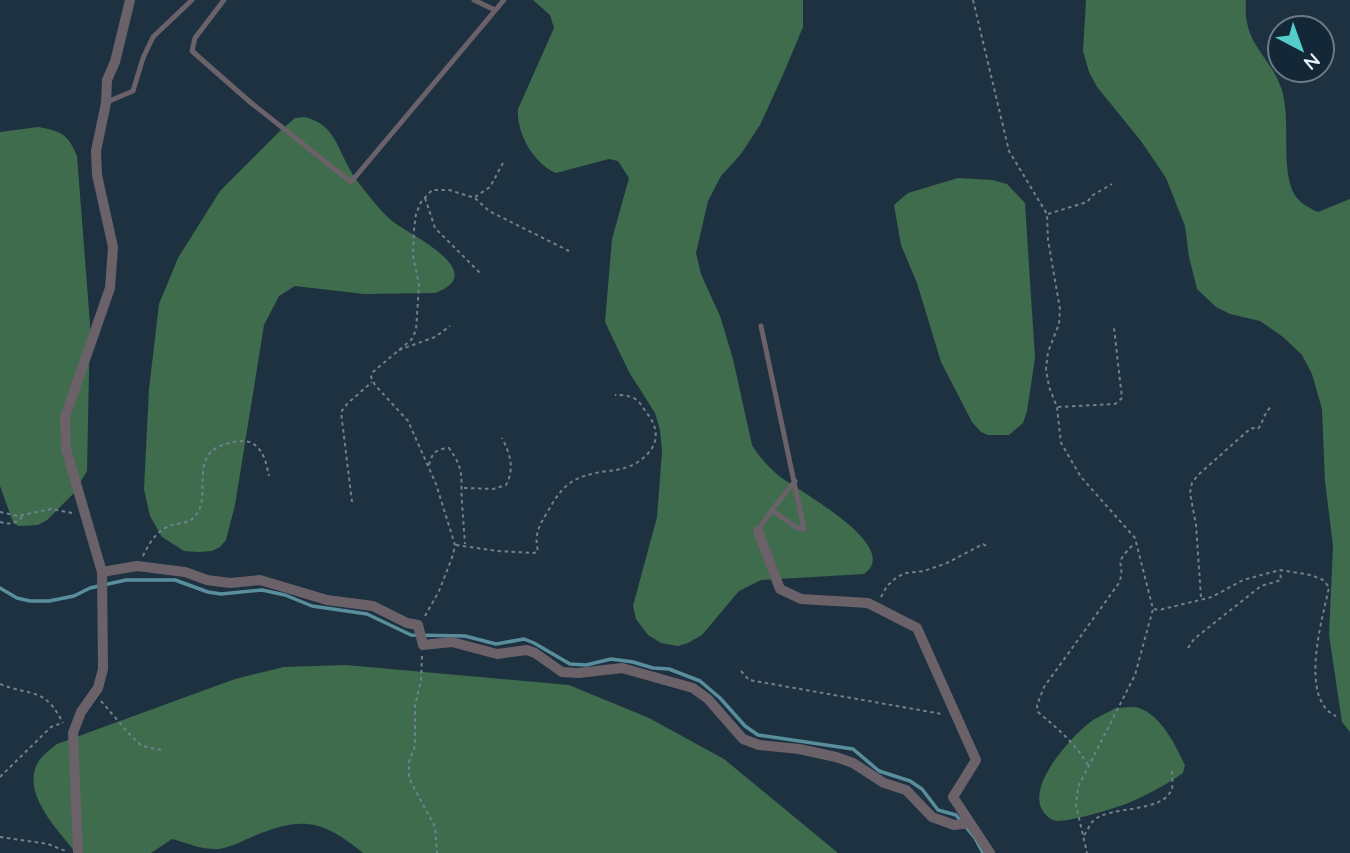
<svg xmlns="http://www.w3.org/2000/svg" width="1350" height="853" font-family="Quicksand,sans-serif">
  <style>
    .forest { fill: #3e6c4c }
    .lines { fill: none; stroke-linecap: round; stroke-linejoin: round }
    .stream { stroke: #598e9c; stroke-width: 3.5 }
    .path { stroke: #71808e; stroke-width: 2; stroke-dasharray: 3.5 3.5; stroke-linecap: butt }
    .lane { stroke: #6a6169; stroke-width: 5 }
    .street { stroke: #6a6169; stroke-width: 10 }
  </style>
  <rect width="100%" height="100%" fill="#1e3141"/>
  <path class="forest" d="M533,0H803V27L782,77L760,125L741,154L721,176L708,201L696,253L701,274L720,316L733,359L752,445C759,457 768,466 778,475C796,490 904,546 864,574L761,580L739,591L702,635L688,643L678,646L661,643L648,635L636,619L633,606L657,517L662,452L660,430L655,413L629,372L605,322L612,239L629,178L618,161L609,159L556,173C534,164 516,133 518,109L554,28L550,15Z
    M1086,0H1246C1242,47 1273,56 1283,94C1290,125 1282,157 1291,187C1295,200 1306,207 1318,212L1350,199V732L1342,722L1329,635L1333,546L1325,481L1322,409L1312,374L1302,355L1283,337L1260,321L1230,314L1216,307L1197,289L1189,257L1185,226L1166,178L1141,141L1097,87L1089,72L1083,51Z
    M304,117C332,123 336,143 348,166C354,178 365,191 373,201C379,208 385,215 392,221C408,234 492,272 435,293L364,294L295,286L279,296L264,325L235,505L226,540L220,547L212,551L199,552L184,551L162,537L150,516L144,489L149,389L159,304L178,258L220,191L281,130L295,118Z
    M38,127C61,131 68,134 77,156L90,324L87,471L74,493L47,520L38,525L18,526L13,522L0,486V132Z
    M958,178L992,180L1007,184L1025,203L1035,358L1027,411L1023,423L1009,435H988L981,432L972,422L941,362L917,283L901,245L894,205L908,193Z
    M346,665L569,685L649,718L724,759L838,853H363C322,820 303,816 254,836C242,841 232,847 219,849C201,850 188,843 172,839L151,853H76C59,831 22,795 37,764C41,756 50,750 57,744L235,679L284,667Z
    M1116,708C1123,708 1133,706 1139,708C1162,716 1175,745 1185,765L1183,773C1166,785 1145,796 1126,804C1115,808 1061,825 1053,820C1014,799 1068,740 1088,724C1096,717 1107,713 1116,708Z"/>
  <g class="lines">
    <path class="stream" d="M0,588L17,598L30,601H49L74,596L90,588L126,580H175L208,592L221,594L262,590L285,595L312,606L367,614L411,635L465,636L496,644L524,639L534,643L570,664L586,665L611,659L633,662L653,668L669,669L700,681L720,698L745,726L758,735L853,749L879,771L910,781L922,789L938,810L956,815L975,838L983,853"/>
    <path class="path" d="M973,0L1009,151L1047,214L1048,240L1060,309L1059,324L1048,352L1046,369L1049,387L1057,407L1061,443L1081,477L1135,538L1153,609L1135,675L1078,787L1076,805L1087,853
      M475,197L490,187L503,163
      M425,198L435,228L482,275
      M1048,214L1087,202L1093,195L1112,184
      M399,350L435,337L450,326
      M1058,407L1115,404L1122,398L1114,328
      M429,465C432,453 436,449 449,448C466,472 460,477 462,503C463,517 464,530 465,544
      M464,488L493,489L506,485C515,468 510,454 502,438
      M352,502L341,412L348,403L372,382
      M0,512L18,516L51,509L72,513
      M0,522C10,525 16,524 23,516
      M456,545L497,551L534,553L538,551C534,534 539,526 548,511C564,482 575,476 607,471C619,470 628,468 638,462C659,448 661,430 646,412C642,406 638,399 631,397C626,395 620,395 615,395
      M143,556C148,545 155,533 167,527C177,522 189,525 196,515C213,493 186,452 230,443C236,441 246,440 252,443C264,450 266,463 269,476
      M881,597L887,586L897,577L906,573L924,571L947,563L983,544L989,548
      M1201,597L1196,525L1190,493L1192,483L1198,475L1251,428L1258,429C1264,421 1263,414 1271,407
      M1154,609L1159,610L1212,597L1243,580L1280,570L1311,575L1323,580L1329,587C1323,617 1298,699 1336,716
      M425,616L439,591L453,555L455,545L436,484L408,421L375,385L371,377L373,372L412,339L416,330L419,285L413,256L414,230L416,214L421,202L432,190H449L475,198L489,211L569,251
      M1188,648L1194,639L1261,586L1281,580L1280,571
      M422,656L421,680L415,706V746L409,762V778L435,827L437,853
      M741,671L749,680L942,714
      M0,684C32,697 44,686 63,723
      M101,701L131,736L142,746L161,750
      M1088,765C1074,742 1058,729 1038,712L1037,705L1044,687L1119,583C1127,561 1110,567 1134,544
      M0,777L51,727L62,723
      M1084,835C1088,831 1089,825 1093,821C1108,805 1165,814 1172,788C1173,783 1172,776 1172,771
      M0,837L48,844L68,852"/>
    <path class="lane" d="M224,0L195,38L192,51L250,102L351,182L504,0
      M474,0L495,10
      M107,102L133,91L143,58L153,37L192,0
      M772,510L795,481
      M758,530L772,510L797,528L804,529L761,326"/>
    <path class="street" d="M758,531L780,589L801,599L868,603L917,628L976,760L953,797L990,853
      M102,572L137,566L185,572L207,580L230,583L260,580L327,600L373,606L407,623L418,625L423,645L452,642L497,654L527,650L535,653L562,672L579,673L622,668L693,688L708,699L743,739L759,745L799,749L836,757L853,763L884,783L906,790L932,817L954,825L970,823
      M78,853L73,733L81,712L98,688L103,669L102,572L66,449L65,417L110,288L113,247L97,175L96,151L106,103L107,80L115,62L130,0"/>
  </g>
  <g transform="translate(1301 49) rotate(139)"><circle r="33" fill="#142737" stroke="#6a7986" stroke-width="2"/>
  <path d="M0-5L12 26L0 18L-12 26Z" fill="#53cdc9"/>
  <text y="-10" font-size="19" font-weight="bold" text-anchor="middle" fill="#ebf4fd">N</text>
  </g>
</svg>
